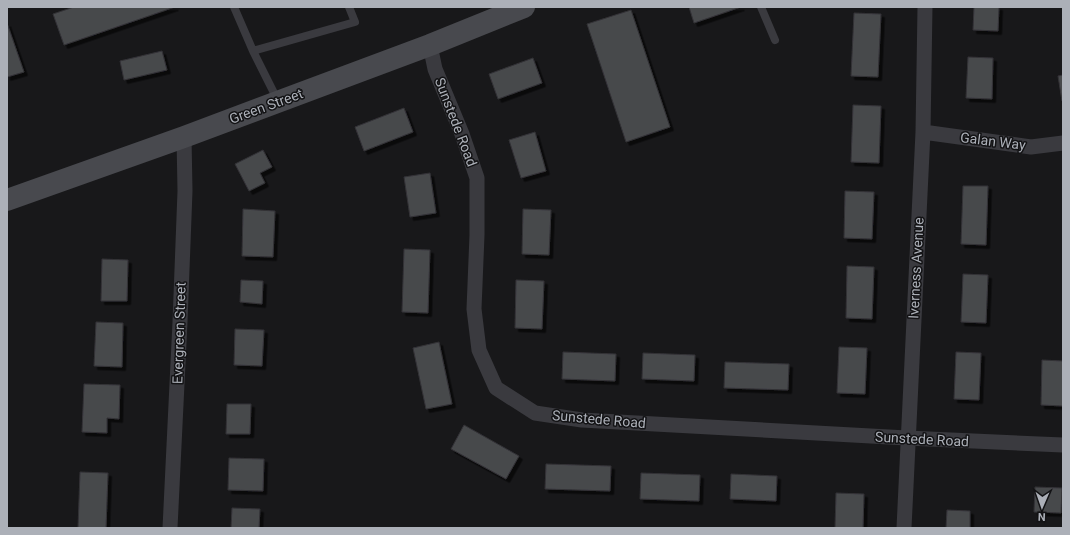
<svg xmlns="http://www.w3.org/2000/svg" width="1070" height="535" font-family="Roboto,sans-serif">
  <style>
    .building { fill: #47484c; stroke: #333236; filter: url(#shadow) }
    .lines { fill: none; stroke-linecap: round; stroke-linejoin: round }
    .lane { stroke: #3a3a3f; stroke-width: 8 }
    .street { stroke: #3a3a3f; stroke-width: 15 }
    .secondary { stroke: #48494e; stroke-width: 22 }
    .labels { text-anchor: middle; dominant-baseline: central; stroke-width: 3; stroke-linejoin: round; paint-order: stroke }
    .street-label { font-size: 14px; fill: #acb0b8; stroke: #131315 }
  </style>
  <defs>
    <filter id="shadow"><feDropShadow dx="3.5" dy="3.5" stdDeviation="0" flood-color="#0009"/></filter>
  </defs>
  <rect width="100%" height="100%" fill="#18181a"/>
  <path class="building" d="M74,7H175L64,45L53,14Z
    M689,7H741L694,23Z
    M974,7H999L998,31L973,30Z
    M631,10L670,127L626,142L587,24Z
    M854,13L881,14L878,77L851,76Z
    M7,23L24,72L7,77Z
    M162,51L167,70L124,80L120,61Z
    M968,57L993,58L992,99L966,98Z
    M533,58L542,83L498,99L489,74Z
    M1063,75V101H1062L1058,76Z
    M853,105L881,106L879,163L851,162Z
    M404,108L413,132L364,151L355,127Z
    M535,132L546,171L521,178L509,140Z
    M263,150L272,167L260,173L265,183L249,191L235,164Z
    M430,173L436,213L410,217L404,177Z
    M963,186H988L986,245L961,244Z
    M845,191L874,192L872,239L844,238Z
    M243,209L275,211L273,257L242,256Z
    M523,209L551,210L549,255L522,254Z
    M404,249L430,250L428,313L402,312Z
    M102,259L128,260L127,301H101Z
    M847,266L874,267L872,319L846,318Z
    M963,274L988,275L986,323L961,322Z
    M241,280L263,281L262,304L240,302Z
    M516,280L544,281L542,329L515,328Z
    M96,322L123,323L122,367L94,366Z
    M235,329L264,330L262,366L234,365Z
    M439,342L452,404L426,409L413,348Z
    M839,347L867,348L865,394L837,393Z
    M563,352L616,354L615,381L562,379Z
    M956,352L981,353L979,400L954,399Z
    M643,353L695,355L694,381L642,379Z
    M1042,360L1063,361V406L1041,405Z
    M725,362L789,364L788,390L724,388Z
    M84,384L120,385L119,419L107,418V433L82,432Z
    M227,404H251L250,434H226Z
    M464,425L519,456L506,479L451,449Z
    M229,458L264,459L263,491L228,490Z
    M546,464L611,466L610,491L545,489Z
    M80,472L108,473L106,528H78Z
    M641,473L700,475L699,501L640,499Z
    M731,474L777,476L776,501L730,499Z
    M1035,487L1062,488L1061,513L1034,512Z
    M836,493L864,494L863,528H835Z
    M232,508L260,509L259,528H231Z
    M947,510L970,511V528H946Z"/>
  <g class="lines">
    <path class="lane" d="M234,7L253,51
      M761,7L775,40
      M278,101L253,51L355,22L349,7"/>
    <path class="street" d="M430,45L435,69L462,134L477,178V235L474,309L479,350L496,388L535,413L582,420L907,438L1063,445
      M923,132L1031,147L1063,143
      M170,528L180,322L185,191L184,137
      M904,528L923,132L925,7"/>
    <path class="secondary" d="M7,200L184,137L430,45L524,7"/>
  </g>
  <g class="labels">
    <g class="street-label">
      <text transform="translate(266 106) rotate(-20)">Green Street</text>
      <text transform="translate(456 122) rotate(69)">Sunstede Road</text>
      <text transform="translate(993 141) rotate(7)">Galan Way</text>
      <text transform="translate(916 268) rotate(-87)">Iverness Avenue</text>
      <text transform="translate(179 333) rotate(-88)">Evergreen Street</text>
      <text transform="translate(599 419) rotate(5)">Sunstede Road</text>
      <text transform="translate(922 439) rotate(3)">Sunstede Road</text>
    </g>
  </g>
  <rect width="1070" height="535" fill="none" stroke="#acb0b8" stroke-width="16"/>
  <g transform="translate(1042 507) rotate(182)" stroke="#131315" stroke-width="3" paint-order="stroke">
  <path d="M0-3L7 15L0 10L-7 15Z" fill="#acb0b8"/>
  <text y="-6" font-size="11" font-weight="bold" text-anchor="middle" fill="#acb0b8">N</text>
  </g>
</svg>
